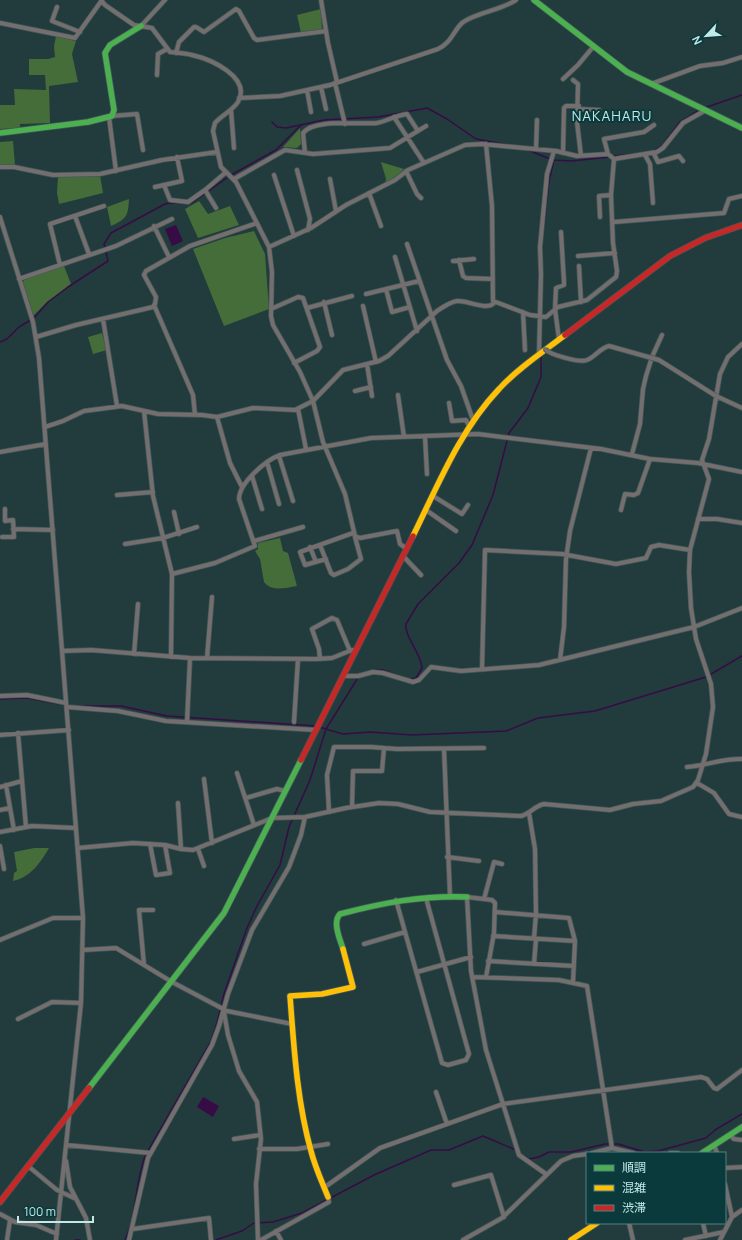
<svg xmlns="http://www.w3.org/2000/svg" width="742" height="1240" font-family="Manrope,'Noto Sans JP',sans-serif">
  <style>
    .green { fill: #456d39 }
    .water { fill: #370c46 }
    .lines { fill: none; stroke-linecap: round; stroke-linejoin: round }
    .stream { stroke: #370c46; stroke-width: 1.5 }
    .street-casing { stroke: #415959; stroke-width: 5.5 }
    .fast-casing { stroke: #415959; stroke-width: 7 }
    .slow-casing { stroke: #415959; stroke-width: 7 }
    .jam-casing { stroke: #415959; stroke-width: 7 }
    .street { stroke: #746e6f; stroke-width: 4 }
    .fast { stroke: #4caf50; stroke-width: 5.5 }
    .slow { stroke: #ffc107; stroke-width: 5.5 }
    .jam { stroke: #c62828; stroke-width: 5.5 }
    .street-bridge-casing { stroke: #415959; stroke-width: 5.5; stroke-linecap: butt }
    .street-bridge { stroke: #746e6f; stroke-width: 4 }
    .labels { text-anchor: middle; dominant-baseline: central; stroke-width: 4; stroke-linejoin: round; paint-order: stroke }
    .quarter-label { font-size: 14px; letter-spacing: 1px; fill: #c2e9ea; stroke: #0b3a3c }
  </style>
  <rect width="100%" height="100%" fill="#223b3c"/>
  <path class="green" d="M321,9L322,31L301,33L297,15Z
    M56,36L76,41L72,54L78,82L49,86L50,123L20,124V128L0,129V105H15L14,89L46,90L45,75H29V59H48L55,57L54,46Z
    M300,128L301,144L297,148L283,147Z
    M13,141L15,165L0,166V142Z
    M381,162L404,169L398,176L385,184L386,179Z
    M100,175L103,193L59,204L57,193L58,177Z
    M129,199C128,216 127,219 111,226L107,207Z
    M199,201L208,214L230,206L239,225L198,238L185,209Z
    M254,231L265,254L269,309L224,326L193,249L225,238Z
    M64,266L71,284L45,304L32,317L22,284L24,280L42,273Z
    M102,333L107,350L93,354L88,337Z
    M280,538L283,551L288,553L297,586C285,588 272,592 264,582L260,559L255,551L258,549V543Z
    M34,848H49C41,862 30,878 13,881L14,873L17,871L14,852Z"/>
  <path class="water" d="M176,225L183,241L172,246L165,229Z
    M203,1097L219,1106L213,1117L197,1107Z"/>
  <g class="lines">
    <path class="stream" d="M704,108L742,95
      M272,122L277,127L286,128L324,120L378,117L427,108L447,119L476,139L509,145
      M528,150L550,159
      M653,151L661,147L680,122L701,109
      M614,156L642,153
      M554,160L571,161L610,157
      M544,227L549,181L554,160
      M0,342L7,339L19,327L34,318L48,302L68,287L108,261L104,244L111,233L165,204C174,201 184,206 193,202L231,175L276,150L301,125
      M541,350L542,294
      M375,670H383L400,676
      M408,679L416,678L422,668C421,653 404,636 406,624L418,604L459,563L472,545L493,495L509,433L528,408L541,377V354
      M0,699L27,698L65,705
      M81,706H121L167,716L316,726
      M319,727L343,734L370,732L412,735L506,731L538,718L595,711L706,677L742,656
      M524,1156L529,1159L539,1157L549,1152H571L605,1144H618L645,1152L658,1151L706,1138L715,1130L742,1114
      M75,1240H80
      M125,1240C137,1214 135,1183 145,1156L211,1041L217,1023L224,994L247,928L257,906L280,865L289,827L310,780L326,729L359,676
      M216,1240L242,1231L254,1223L273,1222L302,1213L374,1175L431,1150H449L483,1136L516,1150"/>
    <g class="street-casing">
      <path id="street" d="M101,0L105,5L134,25L152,28L170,52C178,53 185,53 192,55C210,59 252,77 238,102C232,111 222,115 215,123L213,131L221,167L236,182L269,247L272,272L271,316L273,325L300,372L313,401L323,442L345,494L355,536L360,538L397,531L400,544L407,549
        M321,0L328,43L337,82
        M57,7L52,21L80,32
        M0,23L75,38L102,0
        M141,26L165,0
        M176,53L179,42L194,27H196L204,32L236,9L239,11L254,38L257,40L326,31
        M157,75L158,54L167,49
        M563,79L578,65L593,47
        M573,80L578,84L577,122L581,156
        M335,83L345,124
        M651,84L700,66L723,63L742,57
        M321,87L326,109
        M307,90L311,112
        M239,98L280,96L330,85L438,49C451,43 453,32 461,24C471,14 502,10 516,0
        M578,109L599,110
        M231,110L234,148
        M112,116L137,114L143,150
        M109,117L116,171
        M394,117L424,163
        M486,144L492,206L493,301L530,315L546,317L558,307L587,300L616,277L617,271L613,243L611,195L614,159
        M536,149L537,120
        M305,153L303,133C314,118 359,125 377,123C387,121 397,115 407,114L418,131
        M563,153L564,108L566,106H579
        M608,154L604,139L644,132L654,125
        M654,154L658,162L679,156L683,161
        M645,155L650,164L653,203
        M0,167H14L53,175L100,174L162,160L217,152
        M297,170L310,219L308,230
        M406,171L417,194L421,198
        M274,175L294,236
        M234,179L285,150L313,154L390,148L426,126
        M330,179L336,211
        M164,185L170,200L188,202L205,190L225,173
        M155,187L182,181L177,157
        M205,190L216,208
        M369,193L381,226
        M75,216L89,254
        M0,217L33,322L39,358L83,918L81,1003L56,1240
        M600,217L599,196L611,195
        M614,222L724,213L729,199L742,196
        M154,226L169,257
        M407,244L447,360L461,386L473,420
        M269,247L311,228L346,205L395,180L408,170L465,145L482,144L556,151L577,156L608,154L614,159L657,152L663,148L683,123L706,110
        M578,256L615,253
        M395,257L417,331
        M459,260L463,276L466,278L493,279
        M453,261L474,259
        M60,265L50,224L104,206
        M579,266L581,302
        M19,279L116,246L172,219
        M386,289L392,312L410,307
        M366,294L419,281
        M324,302L332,335
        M154,305L193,395L195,415
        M363,306L376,362
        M307,308L352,296
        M271,309L298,297L303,298L320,347L317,351L294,363
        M523,312L525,350
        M103,319L117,406
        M36,337L76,325L153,307L155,304L156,297L144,275L146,271L190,246L257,223
        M559,339L555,309L556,288L564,285V282L561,232
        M539,354L541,274L540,247L547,174L554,151
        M367,364L372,396
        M355,391L371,387
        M398,395L404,437
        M716,396L742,408
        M449,403L452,421L466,420L469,426
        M298,409L306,449
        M144,411L153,496L172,574
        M217,417L230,463L242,487
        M45,427L63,421L84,411L122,406L158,414L202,415L217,417L253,408L295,410L313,401L343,370L379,361L388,356L437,311C443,307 450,302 457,301C467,300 487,311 494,303
        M425,437L427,474
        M0,452L46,444
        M632,454L640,424L643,389L646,376L652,357L662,335
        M279,456L293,501
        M267,462L279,504
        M252,476L262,509
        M117,495L153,492
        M433,496L462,514L468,505
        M426,510L456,531
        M621,510L625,494L634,495L638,493L650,459
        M174,512L179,534
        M698,519H717L742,523
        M13,529L53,530
        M2,537H14L13,520L5,521V509
        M254,541L303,527
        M125,544L163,538L197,527
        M320,545L331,573L334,575L348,569L361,559L355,537
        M310,547L316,562
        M403,556L421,575
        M326,559L305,565L300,552L353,533
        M62,651L91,650L190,658L317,659L332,658L352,650L355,651
        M134,654L138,604
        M171,657L172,574L215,563L255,546L239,499C239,483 266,460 280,455L371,438L478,434L601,449L650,459L698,463L742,472
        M207,658L212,597
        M320,659L319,649L312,629L332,618L337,620L350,651
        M560,660L564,627L566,559L570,531L591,448
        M482,669L485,550L562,554L616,564L646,558L651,547L659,545L690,550
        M343,676H358L373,672L383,673L413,682L419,680L431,667L461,671L539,665L694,627L742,608
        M0,696L27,695L66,703
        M67,707L118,711L166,721L316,730
        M187,722L190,658
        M294,722L298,659
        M18,733L26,827
        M0,735L69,730
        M444,749L450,896
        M687,767C705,766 723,758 742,759
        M237,773L254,825
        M204,779L212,843
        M697,783L714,793L729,814L742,817
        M6,785L14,830
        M0,787L22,781
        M246,798L277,789L285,791
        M178,803L181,849
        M352,807L353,771H382L384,748
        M0,810L10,808
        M329,812L327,775L334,747H371L397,749L484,748
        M529,813L535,849L536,914L534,938
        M0,832L32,826L76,828
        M150,844L156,875L170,873L165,845
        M0,846L4,869
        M78,848L133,843L165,845L181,849L193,850L272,818L305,817L346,808L379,803L398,804L430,812L521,816C530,814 534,806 544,804L610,810L633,804L661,801L693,787L698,780L706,754L713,707L711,684L696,639L691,608L689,572L690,550L709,479L702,460L709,439L720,374L728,357L742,344
        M198,849L204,866
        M447,857L479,861
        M484,899L494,862L502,864
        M396,900L442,1063L448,1065L466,1060L469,1054L426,898
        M495,912L569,918L575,941L573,982
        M493,936L575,941
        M0,940L53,918H83
        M364,944L405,932
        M83,950L116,948L172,982L227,1011L292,1024
        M488,961L574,966
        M534,964L536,939
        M144,965L139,910H153
        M417,972L471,957
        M472,977L559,980L587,986L612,1148
        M486,977L494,933L495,903L492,900L467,897L471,971L486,1050L519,1155L546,1174
        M224,1012L228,1035L239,1071L257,1102L261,1139L256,1184L258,1240
        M18,1019L52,1002L81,1003
        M436,1092L447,1124
        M730,1135L734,1139L742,1140
        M234,1139L260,1135
        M66,1145L150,1153
        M714,1145L717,1153
        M259,1149H297L328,1144
        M592,1153L612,1148L633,1153
        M670,1153H678
        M66,1161L70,1187L86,1218L90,1240
        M28,1166L57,1190L74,1198
        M725,1168L742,1167
        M454,1185L491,1175L504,1217
        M325,1187L380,1148L503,1104L701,1077L707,1079L714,1088L717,1089L742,1070
        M0,1214L15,1222L36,1225L57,1234
        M732,1217L742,1210
        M629,1223L633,1240
        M703,1223L706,1236
        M133,1229L209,1218L211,1240
        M276,1231L281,1240
        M7,1240L10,1220
        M129,1240L148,1158L212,1045L219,1026L228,994L252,930L289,867L301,835L305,817
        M261,1240L329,1202L328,1197
        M463,1240L502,1218L561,1161L573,1156L587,1154
        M685,1240L724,1232
        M720,1240L732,1217L725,1184"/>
    </g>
    <g class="fast-casing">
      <path id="fast" d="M534,0L627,72L742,128
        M0,133L88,122L112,116L114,110L105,53L110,45L141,26
        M343,949C340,939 332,922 340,914C382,903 423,895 467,897
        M89,1088L224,913L301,760
        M702,1153L742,1127"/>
    </g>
    <g class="slow-casing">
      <path id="slow" d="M413,536C438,485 460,430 499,389C518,368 543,352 565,335
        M328,1197C322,1182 315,1167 311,1151C297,1101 294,1048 290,996L322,994L353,987L343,949
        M571,1240L597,1223"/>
    </g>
    <g class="jam-casing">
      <path id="jam" d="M565,335L670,256L705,238L742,225
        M301,760L413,536
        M0,1202L89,1088"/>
    </g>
    <use href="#street" class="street"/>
    <use href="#fast" class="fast"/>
    <use href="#slow" class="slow"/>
    <use href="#jam" class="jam"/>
    <g class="street-bridge-casing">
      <path id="street-bridge" d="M545,349C550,355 580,363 587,360C595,357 600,348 609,346L659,360L716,396"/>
    </g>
    <use href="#street-bridge" class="street-bridge"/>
  </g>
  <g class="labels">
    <g class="quarter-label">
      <text x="612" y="115">NAKAHARU</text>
    </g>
  </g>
  <rect x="586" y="1152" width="140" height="72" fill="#0b3a3c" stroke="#548082"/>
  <rect x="594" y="1165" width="20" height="6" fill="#4caf50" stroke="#548082"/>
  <text x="622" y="1172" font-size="12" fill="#c2e9ea">順調</text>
  <rect x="594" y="1185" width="20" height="6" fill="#ffc107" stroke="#548082"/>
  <text x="622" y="1192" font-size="12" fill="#c2e9ea">混雑</text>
  <rect x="594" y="1205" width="20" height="6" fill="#c62828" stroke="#548082"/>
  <text x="622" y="1212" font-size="12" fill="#c2e9ea">渋滞</text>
  <g transform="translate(706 36) rotate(244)" stroke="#0b3a3c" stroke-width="3" paint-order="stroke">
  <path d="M0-3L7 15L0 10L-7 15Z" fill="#c2e9ea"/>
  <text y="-6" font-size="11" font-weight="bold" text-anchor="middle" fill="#c2e9ea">N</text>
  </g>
  <path d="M18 1216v6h75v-6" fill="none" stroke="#c2e9ea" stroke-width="2"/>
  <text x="24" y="1216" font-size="12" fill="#c2e9ea" stroke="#0b3a3c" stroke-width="3" paint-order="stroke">100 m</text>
</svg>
